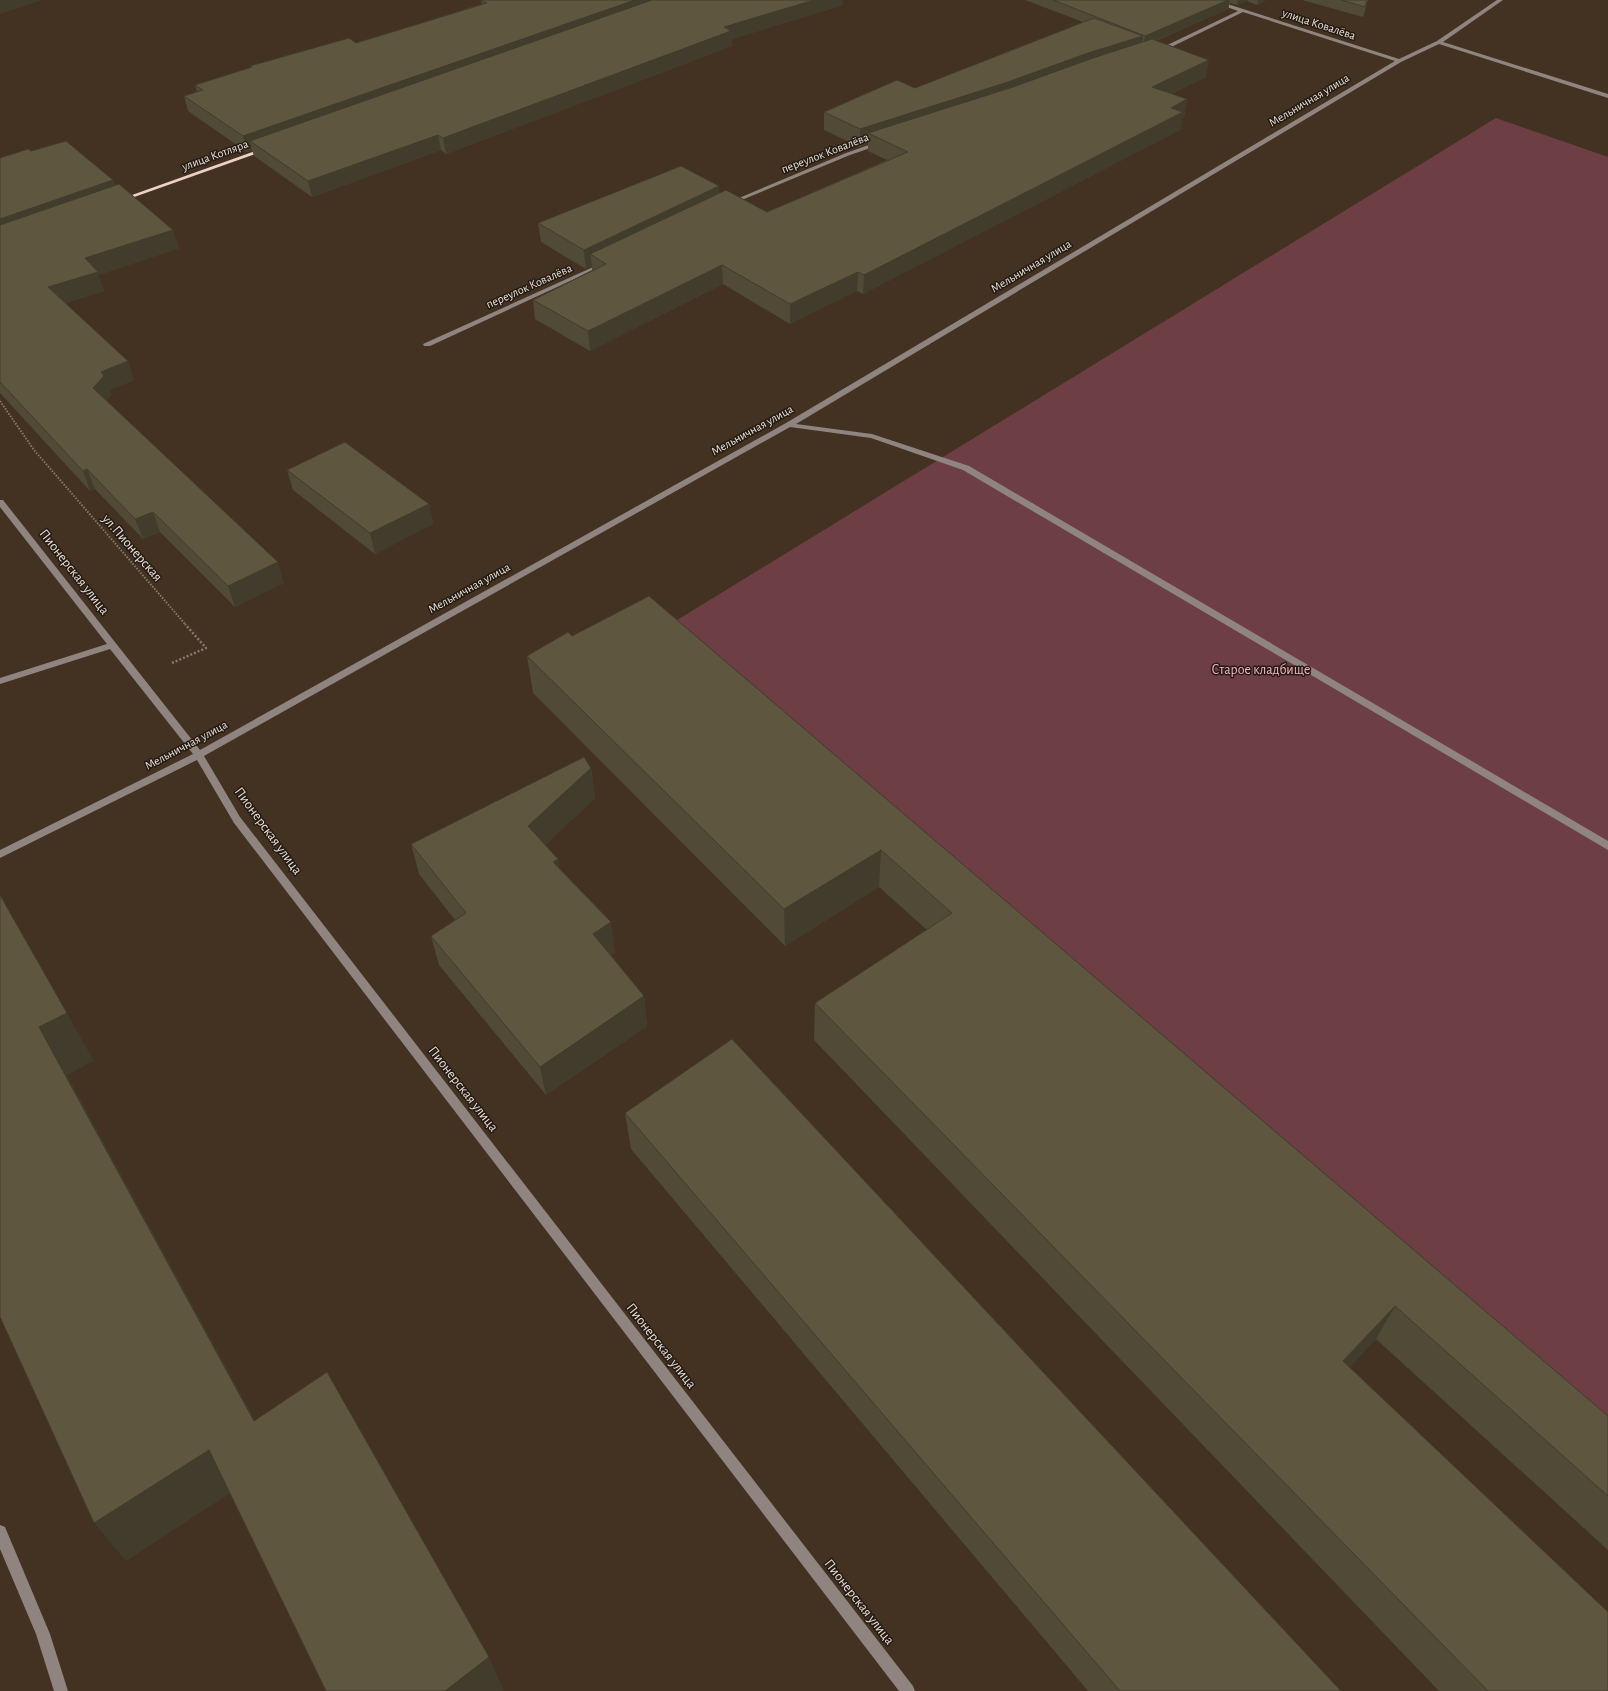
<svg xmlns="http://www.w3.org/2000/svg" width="1608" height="1691" font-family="'Alegreya Sans',sans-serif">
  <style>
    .green { fill: #6d3f45 }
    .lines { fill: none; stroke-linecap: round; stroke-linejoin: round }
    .path-far1 { stroke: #87796a; stroke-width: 2; stroke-dasharray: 1.5 1.5; stroke-linecap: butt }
    .path { stroke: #87796a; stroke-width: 2.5; stroke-dasharray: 2 2; stroke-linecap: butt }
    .minor { fill: #908480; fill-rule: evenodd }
    .major { fill: #ecd1c9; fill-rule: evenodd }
    .wall { fill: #514a36 }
    .shaded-wall { fill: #423c2c }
    .building { fill: #5e563f; stroke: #423c2c }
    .labels { text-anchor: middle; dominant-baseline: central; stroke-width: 3; stroke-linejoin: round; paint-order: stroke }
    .far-street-label { font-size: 12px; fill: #ece1d7; stroke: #231b14 }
    .street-label { font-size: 14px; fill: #ece1d7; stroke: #231b14 }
    .park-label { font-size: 14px; fill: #f8b3bb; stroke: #231b14 }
  </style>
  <rect width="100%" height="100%" fill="#433221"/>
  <path class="green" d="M1496,118L1608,157V1425L664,628Z"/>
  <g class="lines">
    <path class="path-far1" d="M0,401L34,450L186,625"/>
    <path class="path" d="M172,663L206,648L185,624"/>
    <path class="minor" d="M1207,0H1215L1399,59L1437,41L1497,0H1503L1443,42L1608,94V98L1439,44L1401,62L796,424L872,434L969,466L1608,841V850L963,470L871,438L790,427L204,756L240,817L913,1686L915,1691H899L234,823L197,760L0,858V850L193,754L110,649L0,684V678L107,644L0,507V500H3L200,750L786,423L1395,61L1243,12L1161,52H1157V50L1238,11Z
      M880,141L883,143L882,144L850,155L732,204L727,203L846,153Z
      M602,263L607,264L430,346H424L423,344Z
      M0,1525L5,1527L50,1634L68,1691H54L36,1634L0,1549Z"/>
    <path class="major" d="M264,148L269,149L123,201L118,200Z"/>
  </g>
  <path class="wall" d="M481,0L843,5L732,39V46L446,154L441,150L312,197L254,156L252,150L247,152L188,111L184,96L197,92L195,85L250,68V66L356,43L482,4Z
    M1025,0H1266L1257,5L1247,1L1237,5L1230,3L1228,9L1156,41L1206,77L1171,94L1187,99L1184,117L1182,118L1180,130L863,294L857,291L790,324L723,284L590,351L535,319L533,300L592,270V266L586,269L541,242L538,223L719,186V193L767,212L887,160L868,151V144L860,147L824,130V112L915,88L1083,22Z
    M1302,0H1368L1363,17Z
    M31,151L113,180L115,186L179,248L98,275L104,291L65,303L134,380L109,390L111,395L106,400L284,583L235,607L160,532L143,539L95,489L90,491L0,393V158Z
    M287,470L429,504L433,524L375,554L293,490Z
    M649,596L1608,1416V1550L1376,1339L1349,1367L1608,1691H1439L814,1040L815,1003L927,930L879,887L785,946L533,693L527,656L572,636Z
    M591,768L595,798L545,845L560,870L615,952L611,955L644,996L647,1026L546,1095L439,965L431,936L455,920L419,874L411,844Z
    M625,1113L1341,1691H1088L631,1149Z"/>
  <path class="shaded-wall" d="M0,0H43L0,14Z
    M635,0H677L250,141L252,150L247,152L243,136Z
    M814,0H843V5L732,39V46L446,154L443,138L724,27Z
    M1228,0H1230L1228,9L1143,46L1145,36Z
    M1238,0H1248L1247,1L1237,5Z
    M1258,0H1266L1257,5Z
    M1143,36L1141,53L868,133V144L860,147V129L1088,53Z
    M1209,60L1206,77L1149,104L1152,87Z
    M1187,99L1184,117L1182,118L1180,130L863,294L864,275Z
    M438,135L441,150L312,197L308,181Z
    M113,180L118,198L0,239V219Z
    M719,186L720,205L590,254L592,266L586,269L584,250Z
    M173,230L179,248L98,275L104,291L55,306L48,287L85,258Z
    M722,265L723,284L590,351L588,331Z
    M858,272L857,291L790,324V304Z
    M128,361L134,380L109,390L111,395L100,407L93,388L101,372Z
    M87,469L95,489L90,491L83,471Z
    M429,504L433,524L375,554L370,533Z
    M153,512L160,532L143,539L135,519Z
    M278,562L284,583L235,607L228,586Z
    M591,768L595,798L533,856L528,826Z
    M881,850L879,887L785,946L784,909Z
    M558,859L563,889L553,862Z
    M611,922L615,952L598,963L593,934Z
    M644,996L647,1026L546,1095L540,1067Z
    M67,1013L94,1061L67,1075L278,1462L254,1421L39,1027Z
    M1395,1306L1376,1339L1326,1393L1343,1361Z
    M209,1450L235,1490L126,1561L94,1523Z
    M489,1657L504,1691H445Z"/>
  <path class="building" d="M481,0H635L243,136L184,96L203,90L195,85L252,67L250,66L349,38L356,43L487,3Z
    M652,0H814L724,27L731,31L443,138L438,135L308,181L250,141Z
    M1053,0H1228L1145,36Z
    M1341,0H1367L1365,7Z
    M1094,18L1143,36L1088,53L1008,82L860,129L824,112L897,80L915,88Z
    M1152,39L1209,60L1152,87L1187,99L1171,108L1183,112L864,275L858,272L790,304L722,265L588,331L533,300L606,264L590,254L726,190L767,212L908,152L868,133L1013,87L1093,58Z
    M66,141L113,180L0,219V158L28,149L31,151Z
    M681,166L719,186L584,250L538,223Z
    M119,184L173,230L85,258L98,272L48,287L128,361L101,372L104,376L93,388L278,562L228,586L153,512L135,519L87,469L83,471L0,382V225Z
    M345,442L429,504L370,533L287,470Z
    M649,596L1608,1416V1496L1395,1306L1343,1361L1608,1612V1691H1488L815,1003L952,913L881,850L784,909L527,656L568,632L572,636Z
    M584,757L591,768L528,826L558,859L553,862L611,922L593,934L644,996L540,1067L431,936L466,913L411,844Z
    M0,895L67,1013L39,1027L254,1421L327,1372L489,1657L445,1691H326L209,1450L94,1523L0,1317Z
    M732,1039L1341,1691H1120L625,1113Z"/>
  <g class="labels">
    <g class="far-street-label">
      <text transform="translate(1319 24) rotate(18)">улица Ковалёва</text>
      <text transform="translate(1309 100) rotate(-31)">Мельничная улица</text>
      <text transform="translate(825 153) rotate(-21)">переулок Ковалёва</text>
      <text transform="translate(215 155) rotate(-20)">улица Котляра</text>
      <text transform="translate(1031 266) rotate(-31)">Мельничная улица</text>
      <text transform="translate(529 286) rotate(-24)">переулок Ковалёва</text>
      <text transform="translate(752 430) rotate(-29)">Мельничная улица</text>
      <text transform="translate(469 588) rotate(-29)">Мельничная улица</text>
      <text transform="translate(186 745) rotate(-28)">Мельничная улица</text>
    </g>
    <g class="street-label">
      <text transform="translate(132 548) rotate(49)">ул.Пионерская</text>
      <text transform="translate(74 572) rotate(52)">Пионерская улица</text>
      <text transform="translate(268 831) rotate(54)">Пионерская улица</text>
      <text transform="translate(463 1089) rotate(52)">Пионерская улица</text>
      <text transform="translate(661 1346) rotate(52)">Пионерская улица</text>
      <text transform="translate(859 1602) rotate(52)">Пионерская улица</text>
    </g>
    <g class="park-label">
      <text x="1261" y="670">Старое кладбище</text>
    </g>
  </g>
</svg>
